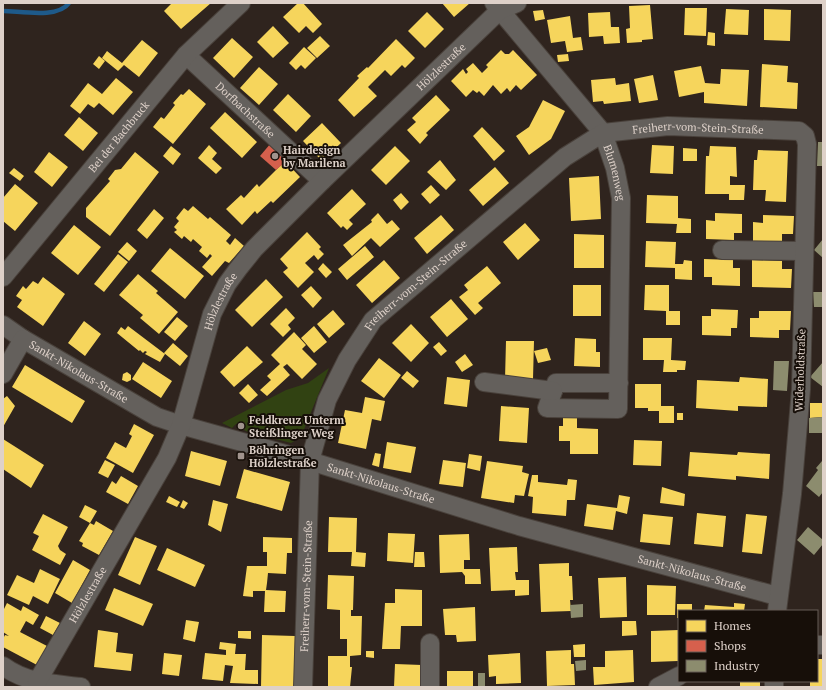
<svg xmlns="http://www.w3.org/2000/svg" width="826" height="690" font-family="'PT Serif',serif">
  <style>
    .green { fill: #314212 }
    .homes { fill: #f6d55c }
    .shops { fill: #d6604d }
    .industry { fill: #8c8c6e }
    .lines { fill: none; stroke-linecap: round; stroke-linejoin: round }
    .stream { stroke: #1e5a8a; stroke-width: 4.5 }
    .minor-casing { stroke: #49413b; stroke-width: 20 }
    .minor { stroke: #64605c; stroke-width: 18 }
    .poi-dot { fill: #a1948d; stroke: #170f09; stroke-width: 1.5 }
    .labels { text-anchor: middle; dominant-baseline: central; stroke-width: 4; stroke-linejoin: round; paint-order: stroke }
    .street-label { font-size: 11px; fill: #ded1c9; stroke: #170f09 }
    .poi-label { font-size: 11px; font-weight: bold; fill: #ded1c9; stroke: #170f09; text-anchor: start }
  </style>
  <rect width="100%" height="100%" fill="#2f241e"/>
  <path class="green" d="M329,368L301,437L291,443L248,432L244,430L245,423C239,420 236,424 232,428L222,423L286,390L308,383Z"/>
  <path class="homes" d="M172,3H211L181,29L164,11Z
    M298,3H303L322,24L313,33L306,26L299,33L283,17Z
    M442,3H470L454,17Z
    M650,5L653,39L642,40V42L627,43L626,29L630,28L629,6Z
    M685,8H707L706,36L684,35Z
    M726,9L749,10L748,35L724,34Z
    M764,9L791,10L790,41L764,40Z
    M543,10L545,19L535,21L533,11Z
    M427,12L444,29L425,48L408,31Z
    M610,12L611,27H619L620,43L604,44L603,36L589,37L588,13Z
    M570,16L573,38L581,37L583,50L567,52L565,41L551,43L547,20Z
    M273,26L289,43L273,58L257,42Z
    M708,32L715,33V46L707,45Z
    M320,36L330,46L317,58L307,48Z
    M232,38L253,57L234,78L213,58Z
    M396,39L415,58L405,68L402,65L391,76L385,70L368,87L377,96L354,117L338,100L359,78L357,76L367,67L368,68Z
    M142,40L158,53L139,77L124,65L118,71L102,58L107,51L122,63Z
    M304,47L316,58L305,69L301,65L296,70L289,63Z
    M501,50L505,54H509L513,50L537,75L521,90L516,85L510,92L507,88L501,94L493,85L484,96L479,91L477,93L473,90L466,97L451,81L463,69L466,74L468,72L466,69L473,63L482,73L488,67L486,65Z
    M568,54L569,61L558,62L557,55Z
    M99,56L105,61L99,69L93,64Z
    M762,64L788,66L787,82L798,83L797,109L760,107Z
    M701,66L705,83L720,84L721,69L749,70L747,106L704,103V92L679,97L674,71Z
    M259,67L278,84L259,105L240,88Z
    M653,75L658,100L639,103L634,79Z
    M116,78L133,92L113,115L99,103L94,108L88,104L80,114L70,106L88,83L102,94Z
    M615,78L616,85L629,83L631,101L604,104L603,101L593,102L591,80Z
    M189,89L206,104L173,144L153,127L161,117L164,119L175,105L173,103L181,94L183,95Z
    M288,94L311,116L296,132L273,110Z
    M436,95L450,110L426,133L428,135L420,144L407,130L416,122L412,118Z
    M543,100L565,111L551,139L529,155L516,136L529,127Z
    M225,112L257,142L242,158L210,128Z
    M79,117L98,133L83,151L64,135Z
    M322,123L341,143L322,161L303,141Z
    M482,127L505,151L494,161L473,136Z
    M209,145L217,153L212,159L222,168L216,174L198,158Z
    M652,145L674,146L673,174L650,173Z
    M171,146L181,154L173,165L163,156Z
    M395,146L410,161L386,185L371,170Z
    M710,146L736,147L737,177L730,176V185H745L744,200H729V194H705L706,156H709Z
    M683,148L697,149V161H683Z
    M758,150L788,151L786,202L765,201L766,190H753L754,160H757Z
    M49,152L68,167L52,187L34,172Z
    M135,152L159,172L110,236L86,217V208L110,181L108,179L115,170L121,169Z
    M440,160L456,180L446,190L427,172Z
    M285,161L300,177L273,203L271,201L257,214L255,211L242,225L226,209L241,195L244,198L257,184L259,187Z
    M495,167L509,183L483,206L469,190Z
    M14,168L24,176L20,181L9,173Z
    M599,176L601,219L571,221L569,178Z
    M15,184L38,203L15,231L3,221V198Z
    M431,185L440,195L430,204L421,194Z
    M352,189L366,204L349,220L353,224L347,230L343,226L341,228L327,213Z
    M401,193L409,202L401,210L393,200Z
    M647,195L678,196V218L691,219V233H676L677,224L646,223Z
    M193,206L208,219L210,217L231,235L226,241L230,245L235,238L244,246L229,263L225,261L212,276L202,267L212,256L210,254L207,258L199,251L202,247L193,239L191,242L184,236L182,239L174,232L177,230L174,227L179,221L176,218L184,208L188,211Z
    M154,209L164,218L147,239L137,230Z
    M378,213L387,224L392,220L400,229L380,247L371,238L352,256L343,245L372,222L371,220Z
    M715,213L742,214V233H734V240L706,239V220L715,221Z
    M441,215L454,230L427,254L414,238Z
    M763,215L794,216L793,234H782V241H753V222L763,223Z
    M525,223L540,240L518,260L503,242Z
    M74,225L101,247L78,275L51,253Z
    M307,232L321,247L319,249L324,254L318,260L314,255L305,263L314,272L298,288L283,272L288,268L280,259Z
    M574,234L604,235V268H574Z
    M646,241L676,242L675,264H683L684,260L692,261V280L675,279V268L645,267Z
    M127,242L137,251L129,261L118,252Z
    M365,246L374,257L347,280L338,269Z
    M170,248L204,276L185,299L151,271Z
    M118,254L128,262L104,292L94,284Z
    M704,259L733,260V268H740V286L712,285V277H704Z
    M384,260L400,278L372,303L356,285Z
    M752,260L782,261V269H792L791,288L752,287Z
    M323,263L332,272L326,278L318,269Z
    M487,266L501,283L478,303L483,308L475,315L459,297L468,290L464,285Z
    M138,274L158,291L156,293L178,312L159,334L140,318L143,315L119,295Z
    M43,277L65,294L43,326L17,307L22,300L16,296L23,286L26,289L33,281L38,284Z
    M266,279L283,297L252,327L235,310Z
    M573,285H601V316H573Z
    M645,285H669V311H680V325H666V311L644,310Z
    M311,286L322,298L313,308L301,295Z
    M451,299L468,319L447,337L430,317Z
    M286,308L295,318L288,325L291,329L283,337L270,324Z
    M711,309L738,310L737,328H731V336L702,335V316H711Z
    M333,310L345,324L329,338L317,324Z
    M759,311H791L790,330H779V338L750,337V318H759Z
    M177,317L188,326L175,341L164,332Z
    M84,321L101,334L85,356L68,343Z
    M411,324L429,343L411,362L392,343Z
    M128,326L165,354L160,362L145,354L147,352L145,351L143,353L140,350L139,351L117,333L121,327L125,330Z
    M314,326L327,342L314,353L301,338Z
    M294,332L306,345L302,349L317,364L302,379L287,364L283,367L290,375L267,396L260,390L271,380L267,376L280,364L271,355Z
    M575,338L596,339V352H600V367L574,366Z
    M643,338H672L671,360L686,361L685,370H677V372H663L664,360H643Z
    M506,341H534L533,379H505Z
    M439,342L447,351L441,356L433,347Z
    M173,343L188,356L180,366L164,353Z
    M247,346L263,362L234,387L220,372Z
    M547,348L551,360L538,363L534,351Z
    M465,354L473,365L462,372L455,362Z
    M379,358L401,375L384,398L361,381Z
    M143,362L172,381L161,398L132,379Z
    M25,365L85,401L72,423L12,387Z
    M407,371L419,381L413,388L401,378Z
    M127,372L131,375V380L127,382L122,380L123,374Z
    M447,377L470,380L467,407L444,404Z
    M740,377L768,379L767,407L738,406V411L696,408L697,380L739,382Z
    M248,384L258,395L249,403L239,393Z
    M635,384H661V406H674V423H659V411H648V408H635Z
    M7,396L15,406L3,427V399Z
    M365,397L385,401L381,421L372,419L366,449L338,443L345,410L362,413Z
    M810,403H823V417L810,418Z
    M501,406L529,408L527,443L499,441Z
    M677,413H683V420H677Z
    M563,415H577V428L598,429V454H570V441H559V426H563Z
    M134,424L154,435L133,473L106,458L115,442L126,448L132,436L129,434Z
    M3,439L44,465L31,488L3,469Z
    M634,440L662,441L661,466L633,465Z
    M387,442L416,447L411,473L383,468Z
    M191,451L227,461L220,486L185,476Z
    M690,452L737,455L738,452L770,454L769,479L736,476V480L688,476Z
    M375,453L381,454L379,467L372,465Z
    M469,454L482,456L480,471L467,468Z
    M105,460L115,465L108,478L98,473Z
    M443,460L466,463L463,487L439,484Z
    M487,461L523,466L522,472L529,474L524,496L515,495L514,503L481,498Z
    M244,469L290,482L282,511L236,498Z
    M532,475H538V482L567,485L568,479L577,480L575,500H567L566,516L532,513L533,497L528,496Z
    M121,476L138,486L128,504L106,492L112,481L116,484Z
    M662,487L685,494L684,506L660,503Z
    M619,495L630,497L627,514L616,511L613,530L584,526L587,504L617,508Z
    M169,496L180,502L177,507L166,502Z
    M183,500L188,503L184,509L180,507Z
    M213,500L228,504L221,532L208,525Z
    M85,505L97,511L90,523L79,517Z
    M697,513L726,516L723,547L694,544Z
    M43,514L68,527L58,546L60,550L66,554L60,565L32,550L39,536L33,533Z
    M643,514L673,517L670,545L640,542Z
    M746,514L767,516L762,554L742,552Z
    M329,517L357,518L356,552L366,553L365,567L351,566L352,552H328Z
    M96,521L113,531L99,555L82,546L83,543L79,541L90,523L94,525Z
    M388,533L415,534L413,563L387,561Z
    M469,534L470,560H464V569H480L481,584H465V576L462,572L440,573L439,535Z
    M135,537L157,546L140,585L118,575Z
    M263,537L292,538V553H287L286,574L268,573L267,583L266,590L286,591L285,612H264L265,591H253V597L243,596L247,566H267V552H263Z
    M517,547L518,572H515L516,580H529V595L515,596V590L491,591L489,548Z
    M167,548L205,565L195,587L157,570Z
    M415,552H424L425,567H414Z
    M73,560L90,570L72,603L55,593Z
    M569,563V576H572L573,600H570L571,611L541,612L539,564Z
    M40,569L60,579L48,604L33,596L29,605L7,595L17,575L34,583Z
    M328,575L354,576L353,610H351V616H362L361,655L350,656V667H352L350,687H328V656H347V639H340V610L327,609Z
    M626,577L627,617L600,618L598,578Z
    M647,585L676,586L675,615H647Z
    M114,588L153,604L143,626L105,610Z
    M395,589L422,590V626H401L400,649H382L385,603H395Z
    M7,603L21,611L23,606L39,615L33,625L26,621L20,632L47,646L37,665L3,647V639L5,635L9,636L3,632V611Z
    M734,603L745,604L744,611H704L705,605L734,607Z
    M677,604H692V611H679V618H677Z
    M475,607L476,641L457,642L456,635H445L443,609Z
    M46,616L60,623L53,635L40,628Z
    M186,620L199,622L195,642L183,639Z
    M622,621H636L637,635L622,636Z
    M98,630L118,633L116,652L133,654L131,671L94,667Z
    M679,630L678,661L651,662V631Z
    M238,631H251V639L238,638Z
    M262,635L295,636L294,687H261Z
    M220,642L236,644L235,654H246L245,670H258V684L230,683L233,666L225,665L223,681L202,679L205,653L226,655V650L219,649Z
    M585,644V657H574L573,645Z
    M571,650V664H574L575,685L547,686L546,651Z
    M633,650L634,682L594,685L593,667H605V651Z
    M366,651H374V658L366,657Z
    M164,653L182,655L179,676L162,674Z
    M520,653L521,683L496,684V676L489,677L488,655Z
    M817,659H823V686H810V681H817Z
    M395,664L422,665L421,687H394Z
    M447,671H473V687H447Z
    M740,681H760V687H740Z"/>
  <path class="shops" d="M271,143L289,159L276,170L260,156Z"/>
  <path class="industry" d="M818,142H823V166H817Z
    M823,239V258L814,250Z
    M813,292H823V307H814Z
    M774,361H789L787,391L773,390Z
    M823,362V387L810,377Z
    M823,417V433H809V418Z
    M822,461L823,492L819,497L806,486L818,470L816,468Z
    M808,527L823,540V544L814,555L797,540Z
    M583,604V617L571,618L570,605Z
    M586,660V670L576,671L575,661Z
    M478,673H485V687H478Z"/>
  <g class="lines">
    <path class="stream" d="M3,11C20,11 58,19 69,3"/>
    <g class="minor-casing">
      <g id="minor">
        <path id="s1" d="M494,3L603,133L615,168L621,198L618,409L547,408L556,383H619"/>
        <path id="s2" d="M186,55L322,181"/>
        <path d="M722,250L804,251"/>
        <path id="s3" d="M3,277L186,55L241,3"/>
        <path id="s4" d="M3,325L23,339L138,406L157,417L181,425L310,461L519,526L777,596"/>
        <path d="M3,374L23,339"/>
        <path d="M484,382L553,391"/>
        <path d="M430,643V687"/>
        <path d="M817,645H823"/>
        <path d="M3,666C26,683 53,684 81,687"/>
        <path id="s5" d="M37,682L167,458L181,425L212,314L227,284L238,269L254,249L322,181L500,10L517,3"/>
        <path id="s6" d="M303,687L310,461L327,400L347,360L373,320L565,157L603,133L668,126L799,131L805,136L807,144L801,389L792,494L777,611"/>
        <path d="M658,687L679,676"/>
        <path d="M774,687V681"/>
      </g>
    </g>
    <use href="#minor" class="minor"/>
  </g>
  <g class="poi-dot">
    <circle cx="275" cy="156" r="4"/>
    <circle cx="241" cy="426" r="4"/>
    <rect x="237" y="452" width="8" height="8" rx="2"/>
  </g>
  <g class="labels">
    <g class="street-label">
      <text stroke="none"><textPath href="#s5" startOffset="749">Hölzlestraße</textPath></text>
      <text stroke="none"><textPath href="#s2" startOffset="81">Dorfbachstraße</textPath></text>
      <text stroke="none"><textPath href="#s6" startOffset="774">Freiherr-vom-Stein-Straße</textPath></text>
      <text stroke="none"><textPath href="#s3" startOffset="182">Bei der Bachbruck</textPath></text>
      <text stroke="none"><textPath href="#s1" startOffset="211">Blumenweg</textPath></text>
      <text stroke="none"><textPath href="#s6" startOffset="437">Freiherr-vom-Stein-Straße</textPath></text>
      <text stroke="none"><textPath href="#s5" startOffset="425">Hölzlestraße</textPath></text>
      <text transform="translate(800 370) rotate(-88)">Widerholdstraße</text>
      <text stroke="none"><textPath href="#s4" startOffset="89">Sankt-Nikolaus-Straße</textPath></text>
      <text stroke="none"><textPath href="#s4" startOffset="413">Sankt-Nikolaus-Straße</textPath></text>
      <text stroke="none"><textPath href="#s4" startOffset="737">Sankt-Nikolaus-Straße</textPath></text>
      <text stroke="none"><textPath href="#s6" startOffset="101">Freiherr-vom-Stein-Straße</textPath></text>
      <text stroke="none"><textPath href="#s5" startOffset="101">Hölzlestraße</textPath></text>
    </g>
    <g class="poi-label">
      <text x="283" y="150">Hairdesign<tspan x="283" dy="13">by Marilena</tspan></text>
      <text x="249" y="420">Feldkreuz Unterm<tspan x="249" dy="13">Steißlinger Weg</tspan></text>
      <text x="249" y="450">Böhringen<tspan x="249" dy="13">Hölzlestraße</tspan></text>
    </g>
  </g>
  <rect width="826" height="690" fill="none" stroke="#ded1c9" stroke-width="8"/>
  <rect x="678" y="610" width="140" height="72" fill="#170f09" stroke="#675d56"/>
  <rect x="686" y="620" width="20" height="12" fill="#f6d55c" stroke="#675d56"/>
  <text x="714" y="630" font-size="12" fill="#ded1c9">Homes</text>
  <rect x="686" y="640" width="20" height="12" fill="#d6604d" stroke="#675d56"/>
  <text x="714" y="650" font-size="12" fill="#ded1c9">Shops</text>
  <rect x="686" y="660" width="20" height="12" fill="#8c8c6e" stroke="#675d56"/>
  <text x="714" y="670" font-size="12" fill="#ded1c9">Industry</text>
</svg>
